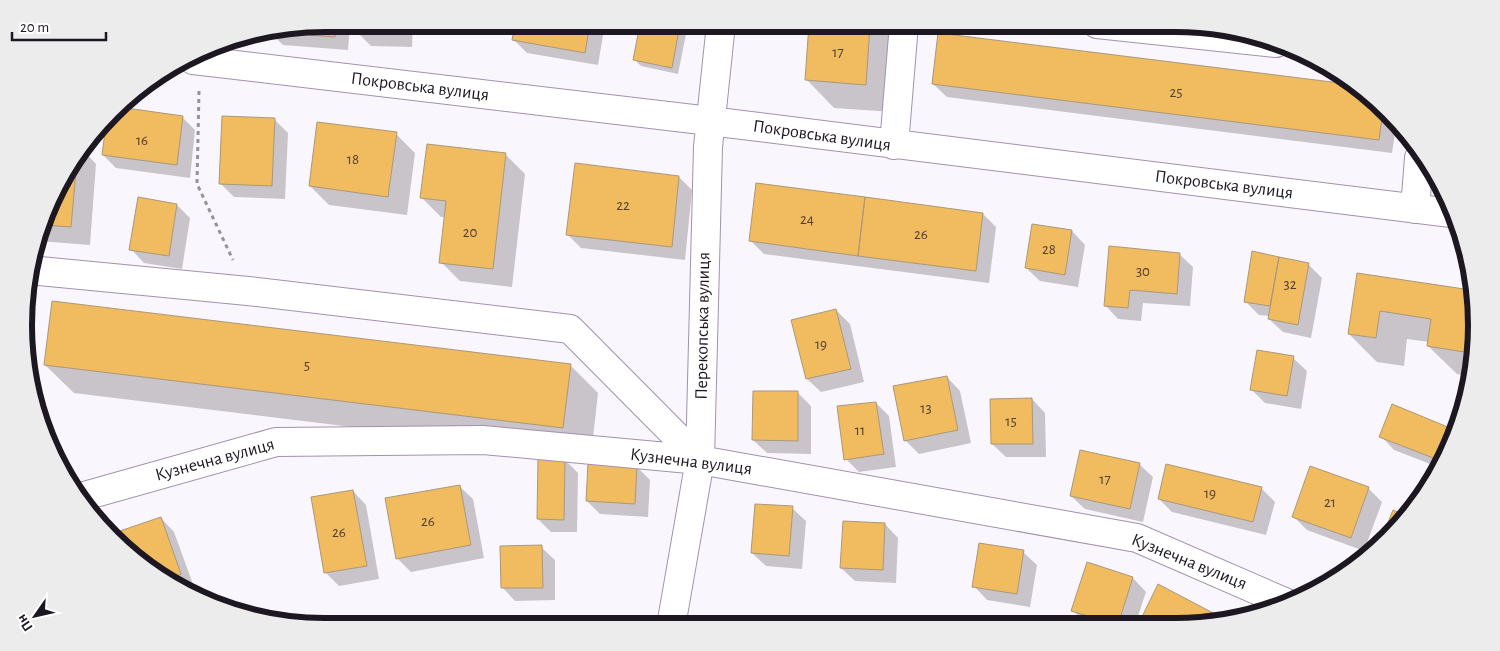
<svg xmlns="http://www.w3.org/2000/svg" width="1500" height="651" font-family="'Alegreya Sans',sans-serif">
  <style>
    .shadow { fill: #0003 }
    .building { fill: #f1bb5f; stroke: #aa987b }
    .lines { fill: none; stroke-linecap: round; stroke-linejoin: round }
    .minor-casing { stroke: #a291ae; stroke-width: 30 }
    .path { stroke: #96919a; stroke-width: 3; stroke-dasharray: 4 4; stroke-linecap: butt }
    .minor { stroke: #fff; stroke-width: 28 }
    .labels { text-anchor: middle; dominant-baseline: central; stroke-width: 4.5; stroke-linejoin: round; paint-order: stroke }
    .number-label { font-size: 15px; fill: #524030 }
    .street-label { font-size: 18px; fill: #1d1721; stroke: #fff }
    .rim { fill: none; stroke: #1d1721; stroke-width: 6 }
  </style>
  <rect width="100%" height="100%" fill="#faf6fd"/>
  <path class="shadow" d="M326,24H350L348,50L283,45L271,33Z
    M358,24H413L412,47L371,46L358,33Z
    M516,24H605L598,65L527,53L513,39Z
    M641,24H688L678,74L641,66L634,59Z
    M811,24H900L893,112L834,108L806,79Z
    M939,34L1351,86L1374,99L1396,127L1392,153L947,97L933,84Z
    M118,109L182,117L195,130L190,178L116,168L103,155L107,122Z
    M274,119L288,133L285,199L234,197L220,183Z
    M396,134L415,153L407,215L329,205L310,186Z
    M84,151L96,164L90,245L39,241L64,175Z
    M506,155L525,174L512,287L460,281L441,262L446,217H441L422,198Z
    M679,177L692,190L685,260L581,248L568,235Z
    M177,205L190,218L182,269L144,263L131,249Z
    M983,214L996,227L989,283L764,254L750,240Z
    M1072,231L1085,245L1078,287L1040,281L1026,268Z
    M1253,253L1308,264L1322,278L1311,338L1283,332L1269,319L1270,316L1259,315L1245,301Z
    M1179,254L1193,267L1190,306L1143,303L1141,321L1118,319L1105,305Z
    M1358,274L1472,291L1476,306L1466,376L1457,374L1428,346L1429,342L1407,339L1404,366L1377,362L1349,334Z
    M836,310L850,324L864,382L821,392L807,379L793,320Z
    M1293,358L1307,371L1301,409L1265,403L1252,390Z
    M45,365H570L598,393L591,456L74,393Z
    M947,377L960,391L971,443L919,454L905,440Z
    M798,393L811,406V454L767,453L753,440Z
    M1032,399L1045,413L1046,457H1006L992,444Z
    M876,403L889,416L896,467L859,472L846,459Z
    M1454,431L1456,432L1438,467L1394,450L1381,436Z
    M564,459L578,473L577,532H551L538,519Z
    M1139,464L1153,477L1143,522L1085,509L1071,496Z
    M637,467L650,480L648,517L600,514L587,501Z
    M459,486L473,499L484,558L411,572L397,558Z
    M1261,488L1275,502L1266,535L1172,512L1159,499Z
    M1368,488L1382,502L1364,551L1307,530L1293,516Z
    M353,491L366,505L379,579L339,586L326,573Z
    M792,508L806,521L802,569L766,566L752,553Z
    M161,518L174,532L194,587L189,589L127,553Z
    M885,524L898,538L896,583L855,581L841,568Z
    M541,547L555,560V600L515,601L502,587Z
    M1023,552L1037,565L1030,607L987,600L974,586Z
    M1088,563L1133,578L1146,592L1135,625H1089L1073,611Z
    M1214,615L1222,623L1214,625H1139Z"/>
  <path class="building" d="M326,24H336L335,37L273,32Z
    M356,24H400V34L356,33Z
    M515,24H590L585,53L512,40Z
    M640,24H680L672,68L633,60Z
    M809,24H870L866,85L805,80Z
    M938,33L1348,84L1374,99L1383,111L1379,140L932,84Z
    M119,107L183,116L177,165L102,155L106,124Z
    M222,116L275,118L272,186L219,184Z
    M317,122L397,132L388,197L309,186Z
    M427,144L506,153L493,269L439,263L446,201L420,198Z
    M77,160L71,227L45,225L64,175Z
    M575,163L679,176L672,247L566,235Z
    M756,183L865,197L858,256L749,241Z
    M138,197L177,204L169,256L129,250Z
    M865,197L983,213L976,271L858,256Z
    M1032,224L1072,230L1065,275L1025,268Z
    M1109,246L1180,253L1177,294L1130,290L1128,308L1104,306Z
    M1252,251L1279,257L1270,306L1244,302Z
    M1279,257L1309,263L1298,325L1268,319Z
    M1357,273L1471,290L1464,352L1427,346L1431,319L1380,311L1376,338L1348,334Z
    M52,301L571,364L563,428L44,365Z
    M836,309L851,369L806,379L791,320Z
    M1257,350L1294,356L1287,396L1250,390Z
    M947,376L958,430L904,441L893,386Z
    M753,391H798V441L752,440Z
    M1032,398L1033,444H991L990,399Z
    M876,402L884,454L844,460L837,406Z
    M1392,404L1455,430L1441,461L1379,437Z
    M1080,450L1140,463L1130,509L1070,496Z
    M538,458H565L564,520L537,519Z
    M588,463L637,466L635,504L586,501Z
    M1166,464L1262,487L1253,522L1158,499Z
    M1310,466L1369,487L1351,538L1292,517Z
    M460,485L471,545L396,559L385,498Z
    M353,490L367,566L324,573L311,497Z
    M755,504L793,506L789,556L751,553Z
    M1393,510L1405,515L1380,542Z
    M161,517L181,574L170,578L127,553L111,534Z
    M843,521L885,523L883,570L840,568Z
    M979,543L1024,550L1017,594L972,587Z
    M542,545L543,588H501L500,546Z
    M1087,562L1133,577L1118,625L1071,611Z
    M1158,584L1215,614L1209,625H1138Z"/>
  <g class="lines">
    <g class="minor-casing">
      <path id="minor" d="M1097,24L1276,43
        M193,60L710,121L1451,213
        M894,145L904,24
        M1415,209L1419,158
        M29,270L248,291L570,329L700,460
        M81,497L276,442L483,440L700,460L1137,538L1289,604
        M671,626L700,460L708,147L721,24"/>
    </g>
    <path class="path" d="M199,91L197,184L233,260"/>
    <use href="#minor" class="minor"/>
  </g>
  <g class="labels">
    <g class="number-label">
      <text x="838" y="52">17</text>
      <text x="1176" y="92">25</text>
      <text x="142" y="140">16</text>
      <text x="353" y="159">18</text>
      <text x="623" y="205">22</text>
      <text x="807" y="219">24</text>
      <text x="470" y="232">20</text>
      <text x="921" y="234">26</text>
      <text x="1049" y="249">28</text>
      <text x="1143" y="271">30</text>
      <text x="1290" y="284">32</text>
      <text x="821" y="344">19</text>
      <text x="307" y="365">5</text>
      <text x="926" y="408">13</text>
      <text x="1011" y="421">15</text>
      <text x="860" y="430">11</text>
      <text x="1105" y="479">17</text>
      <text x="1210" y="493">19</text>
      <text x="1330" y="502">21</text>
      <text x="428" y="521">26</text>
      <text x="339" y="532">26</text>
    </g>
    <g class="street-label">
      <text transform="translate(420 87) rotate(7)">Покровська вулиця</text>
      <text transform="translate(822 136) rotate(8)">Покровська вулиця</text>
      <text transform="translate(1224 185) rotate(7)">Покровська вулиця</text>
      <text transform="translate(703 326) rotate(-89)">Перекопська вулиця</text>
      <text transform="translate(215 460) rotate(-15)">Кузнечна вулиця</text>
      <text transform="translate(691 462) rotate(7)">Кузнечна вулиця</text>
      <text transform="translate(1189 562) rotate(22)">Кузнечна вулиця</text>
    </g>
  </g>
  <path d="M0 0H1500V651H0ZM325 32H1175A293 293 0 0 1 1468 325V325A293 293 0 0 1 1175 618H325A293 293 0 0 1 32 325V325A293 293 0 0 1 325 32Z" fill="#edeced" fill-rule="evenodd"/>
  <path class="rim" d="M325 32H1175A293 293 0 0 1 1468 325V325A293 293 0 0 1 1175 618H325A293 293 0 0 1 32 325V325A293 293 0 0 1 325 32Z"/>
  <g transform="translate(35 616) rotate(236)" stroke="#ffffff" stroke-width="4" paint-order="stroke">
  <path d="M0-4L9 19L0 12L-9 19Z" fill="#1d1721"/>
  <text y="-8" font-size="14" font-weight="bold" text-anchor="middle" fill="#1d1721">Пн</text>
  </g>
  <path d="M12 32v8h94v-8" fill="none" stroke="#1d1721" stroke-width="2.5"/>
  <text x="20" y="32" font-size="15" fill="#1d1721" stroke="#ffffff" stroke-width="4" paint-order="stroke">20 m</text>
</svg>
